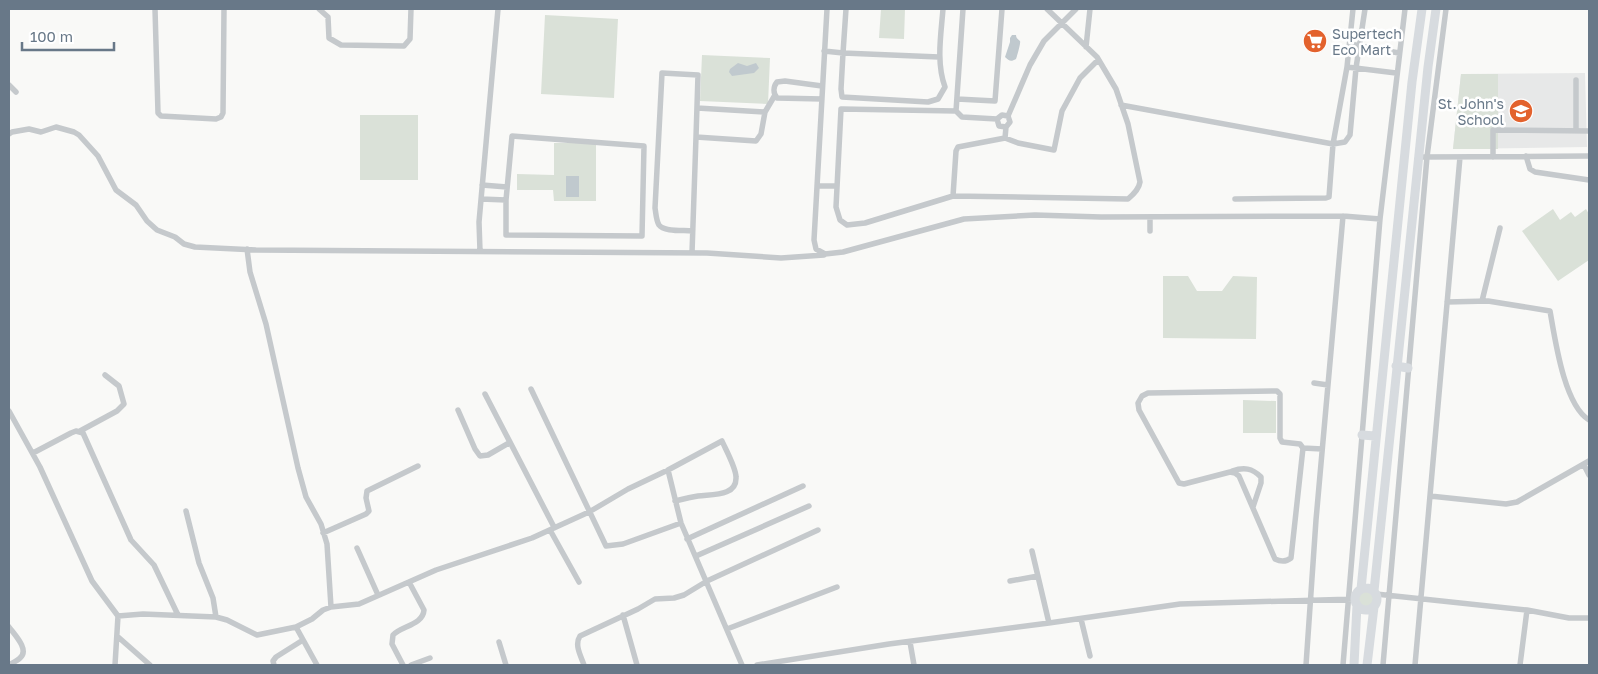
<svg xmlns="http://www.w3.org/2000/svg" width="1598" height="674" font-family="'Golos Text',sans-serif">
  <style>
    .built { fill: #e7e8e8 }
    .green { fill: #dae1d8 }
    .water { fill: #c0c9ce }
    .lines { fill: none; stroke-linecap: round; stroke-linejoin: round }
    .minor { stroke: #c5c9cc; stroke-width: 5.5 }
    .secondary { stroke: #d7dbdf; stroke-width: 9 }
    .labels { text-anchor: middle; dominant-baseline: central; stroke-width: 5; stroke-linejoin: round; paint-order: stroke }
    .poi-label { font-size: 14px; fill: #687888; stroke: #fff; text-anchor: start }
  </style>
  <rect width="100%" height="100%" fill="#f9f9f7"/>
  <path class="built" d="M1585,73L1587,147L1453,149L1461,74Z"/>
  <path class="green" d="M881,9H905L904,39L879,38Z
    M545,15L618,19L614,98L541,94Z
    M702,55L770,58L768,104L700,101Z
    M1461,74H1498V149H1453Z
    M360,115H418V180H360Z
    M554,143H596V201H554L553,190H517V174L554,175Z
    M1553,209L1560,220L1571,212L1575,217L1586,209L1589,214V260L1558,281L1522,231Z
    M1163,276H1188L1197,291H1222L1233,276L1257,277L1256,339L1163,338Z
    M1243,400L1276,401V433H1243Z
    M1357 599a9 9 0 1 1 18 0a9 9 0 1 1-18 0Z"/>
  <path class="water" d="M1012,35H1016C1016,38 1018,39 1020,41C1021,43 1017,56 1016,59C1011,62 1009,61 1005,57L1010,42V38Z
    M738,63L747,66L756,63L759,68L754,73L732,76L729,72L730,69Z
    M566,176H579V197H566Z"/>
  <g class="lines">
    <path class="minor" d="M155,9L158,113L161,116L216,119L221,117L223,113L224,9
      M319,9L328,17L329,38L341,45L404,46L410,39L411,9
      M827,9L814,240L816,249L825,254L843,252L964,219L1035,215L1101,217L1343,216L1380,219L1405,9
      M846,9L843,53L939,57
      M963,9L956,111L962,117L997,119L1002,115L1008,116
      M1350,44L1399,53
      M1086,47L1090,9
      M824,51L843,53L841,89L842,97L928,102L938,99L945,87C936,62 941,35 943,9
      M1347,67L1396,73
      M9,85L16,92
      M822,99L777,98C773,93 773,87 777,82L785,81L822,86
      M957,99L995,101L1002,9
      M1121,105L1333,144L1345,142L1350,135L1356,68L1365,9
      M697,108L765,112
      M997,119L999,126L1006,127L1010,122L1008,116L1030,65L1044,41L1076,9
      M1006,127L1005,138L1018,143L1054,150L1062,111L1080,78L1098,60
      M1576,131V80
      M9,134L12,132L29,129L41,132L56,127L74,132L79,135L98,156L116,190L136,205L147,221L157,230L175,237L184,244L195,247L256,250L707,253L781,258L824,255
      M512,136L644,146L642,236L506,235V200Z
      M1005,138L958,147L956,151L953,196L1128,199C1134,194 1139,189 1140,182L1128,124L1116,89L1097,57L1047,9
      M1526,156L1530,169L1535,172L1589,180
      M1423,157L1589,156
      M1493,157V130L1589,131
      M482,185L507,187
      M817,186H837
      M953,196L865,223L847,225L840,220L836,207L841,109L956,111
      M481,199L506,200
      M1235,199L1326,198L1329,197L1333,144L1347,67L1353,9
      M692,231C684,230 664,232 659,225C656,220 656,213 655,208L662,73L698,75L696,137
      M1150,231V217
      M247,249L250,272L266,324L298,468L306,497L321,524L327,544L331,607
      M480,251L479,222L498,9
      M692,253L696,137L756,141L761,134L765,112L775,95
      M1482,301L1500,228
      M1447,302L1488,301L1550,311C1555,339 1564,405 1589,420
      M1314,383L1328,385
      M531,389L606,546L623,544L681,523
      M485,394L554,527
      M458,410L475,449L480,456L488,455L509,443
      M9,411L40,467L92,581L118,616L115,665
      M80,431L117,411L124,404L119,386L105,375
      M1303,448L1291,558C1286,562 1281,562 1275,559L1239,476L1235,473L1230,472L1184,484L1179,483L1139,410L1138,403L1142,396L1148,393L1277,391L1280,394V438L1282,442L1300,444L1303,448L1322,449
      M33,453L71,433L76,431L83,433L131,540L154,565L178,615
      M1584,465L1589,475
      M668,470L681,523L742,665
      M1232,471C1244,467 1252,468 1261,477V483L1253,507
      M1430,496L1506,504L1517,502L1589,461
      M186,511L199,563L213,598L216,617
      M550,530L579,582
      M323,533L366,514L369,511L366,498L367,491L418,466
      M687,539L803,486
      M357,548L378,595
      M1032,551L1049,623
      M696,556L809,506
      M1010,581L1038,576
      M1376,594L1527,610L1569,618H1589
      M623,615L637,665
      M118,616L143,614L216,617L227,620L257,635L296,627L312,619L323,610L331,607L359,604L436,570L532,538L589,512L628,489L668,470L722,441C726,450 736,468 736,477C737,497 711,494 698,496C691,497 683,499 675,501
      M1081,619L1090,656
      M9,627C14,634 30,650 20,658C17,661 12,663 9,665
      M296,627L317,665
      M727,629L837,587
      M117,636L150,665
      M499,642L506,665
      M910,642L914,665
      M274,665L273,661L276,657L303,640
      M403,665L392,644L393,635C401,626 423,625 424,610L409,582
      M411,665L430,658
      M584,665C581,656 574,645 580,636L638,609L655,599L674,598L684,595L707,581L818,530
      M757,665L889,644L1049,623L1180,604L1355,599
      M1306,665L1316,520L1343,216
      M1343,665L1380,219
      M1383,665L1427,157L1446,9
      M1415,665L1460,157
      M1520,665L1527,610"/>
    <path class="secondary" d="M1396,366L1408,368
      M1362,435L1375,436
      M1355 599a11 11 0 1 1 22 0a11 11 0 1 1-22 0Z
      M1361,589L1412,82L1422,9
      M1374,591L1428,67L1436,9
      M1354,665L1357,605
      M1367,665L1374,607"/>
  </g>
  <defs>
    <g id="supermarket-disc" transform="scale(1.25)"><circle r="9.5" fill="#e3622d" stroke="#fff"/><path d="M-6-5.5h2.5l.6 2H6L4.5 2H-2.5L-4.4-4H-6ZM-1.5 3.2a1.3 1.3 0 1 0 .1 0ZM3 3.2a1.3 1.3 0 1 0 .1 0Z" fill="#fff"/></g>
    <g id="school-disc" transform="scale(1.25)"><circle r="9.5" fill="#e3622d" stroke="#fff"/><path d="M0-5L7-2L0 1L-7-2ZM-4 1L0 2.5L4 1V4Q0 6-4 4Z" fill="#fff"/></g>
  </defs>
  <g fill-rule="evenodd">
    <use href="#supermarket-disc" x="1315" y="41"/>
    <use href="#school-disc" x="1521" y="111"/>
  </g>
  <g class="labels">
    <g class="poi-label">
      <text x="1332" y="33">Supertech<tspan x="1332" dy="16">Eco Mart</tspan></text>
      <text x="1504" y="103" text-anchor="end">St. John's<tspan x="1504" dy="16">School</tspan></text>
    </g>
  </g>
  <rect width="1598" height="674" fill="none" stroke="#687888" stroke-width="20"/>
  <path d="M22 42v8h92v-8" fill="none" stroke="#687888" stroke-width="2.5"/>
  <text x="30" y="42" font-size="15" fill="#687888" stroke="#ffffff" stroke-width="4" paint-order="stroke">100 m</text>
</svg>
